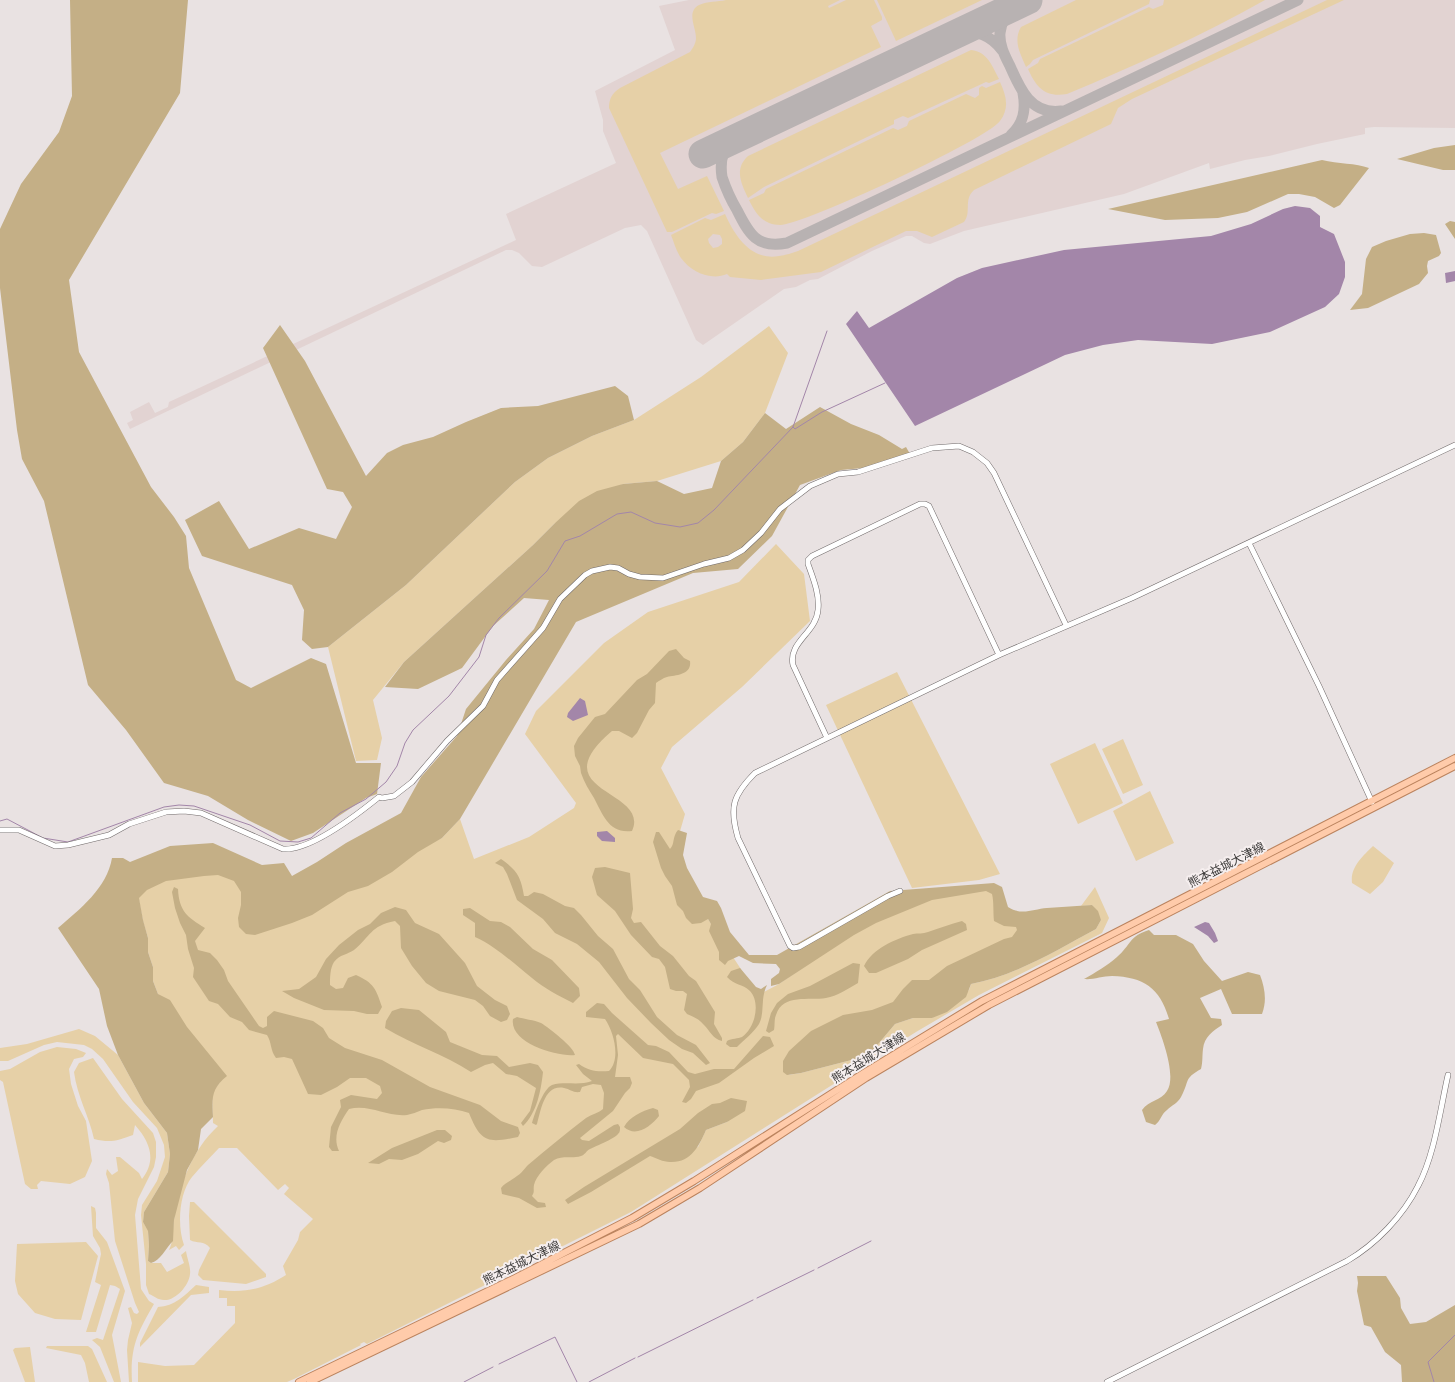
<svg xmlns="http://www.w3.org/2000/svg" width="1455" height="1382" font-family="Barlow,'Noto Sans JP',sans-serif">
  <style>
    .built { fill: #e2d3d2 }
    .green { fill: #e6d0a7; fill-rule: evenodd }
    .forest { fill: #c4af86 }
    .water { fill: #a386a9 }
    .lines { fill: none; stroke-linecap: round; stroke-linejoin: round }
    .stream { stroke: #a386a9; stroke-width: 1 }
    .taxiway { stroke: #b8b2b2; stroke-width: 11 }
    .runway { stroke: #b8b2b2; stroke-width: 29 }
    .minor-casing { stroke: #706a6a; stroke-width: 6 }
    .major-casing { stroke: #bb835e; stroke-width: 8 }
    .minor { stroke: #fff; stroke-width: 5 }
    .major { stroke: #ffcbaa; stroke-width: 6 }
    .labels { text-anchor: middle; dominant-baseline: central; stroke-width: 4; stroke-linejoin: round; paint-order: stroke }
    .street-label { font-size: 12px; fill: #3e3c3b; stroke: #f6efef }
  </style>
  <rect width="100%" height="100%" fill="#e9e2e2"/>
  <path class="built" d="M689,0H1455V128L1374,127L1365,128V134L1317,144L1269,156L1245,160L1210,169L1209,163L1124,194L964,231L930,244L924,243L912,236H906L872,251L818,279L810,280L796,287L784,289L703,345L696,340L647,231L641,225L625,228L542,267L532,266L519,253L512,250H506L130,429L127,423L133,420L130,412L149,402L155,413L168,407L169,402L516,240L506,214L616,163L603,131V120L595,91L675,50L659,6Z"/>
  <path class="green" d="M726,0H840L828,6L829,8L846,0H874L882,17V20L871,26L881,47L660,153L678,189L707,176L724,211L716,214L712,213L672,232H667L609,108C609,99 612,93 620,88L690,52C693,48 696,43 696,38C696,27 686,12 699,5C708,1 717,2 726,0Z
    M877,0H982L896,41Z
    M1076,0H1150L1149,4L1033,60L1030,64L1026,67C1020,53 1013,41 1021,27Z
    M1164,0H1265C1201,36 1134,66 1067,94C1045,98 1036,87 1028,69L1038,63L1040,59L1149,7L1153,9L1163,5Z
    M1327,0H1344L1132,99L1118,108L1111,124L974,190C963,200 972,212 964,222L932,237L917,231H906L821,272L761,280L730,277L727,274C711,281 691,272 681,258C676,251 674,242 671,235L705,218L711,220L725,214C735,236 751,261 779,256C786,255 792,253 798,251ZM713,234L720,235L722,239V244L718,247L713,248L709,243L708,239Z
    M971,50C988,52 992,66 999,79L989,83L986,82L908,118L903,116L894,120V124L764,187L748,198C741,183 734,169 748,156Z
    M1000,82C1006,95 1010,108 1000,121C988,139 801,226 780,225C763,225 756,214 749,200L764,193L766,189L893,128L898,130L907,126L909,121L966,94L975,98L979,95V88L982,86L986,88Z
    M769,326L788,353L765,413L743,442L721,461L657,481L623,484L554,524L533,545L404,662L373,700L382,738L377,760L356,761L328,647L406,585L515,482L548,458L592,436L634,420L701,377Z
    M776,544L804,574L810,621L742,687L672,747L661,768L685,814L674,852L675,869L758,995L779,984L898,902L995,888L999,901L1026,925L1021,942L788,1075L801,1073L863,1057L874,1049L895,1024L913,1018H932L969,990L971,984C1015,976 1057,950 1096,929L1101,920L1092,905L1081,906L1095,887L1109,918L1102,933L979,995L916,1032L631,1212L367,1344L364,1342L360,1344L361,1345L294,1379L287,1382H138V1362L165,1366L194,1365L235,1323V1306H227V1298H219V1290C246,1293 264,1289 286,1275L283,1266L298,1240L300,1232L313,1219L284,1194L289,1188L285,1184L278,1190L237,1148H219C210,1158 200,1167 192,1177C179,1193 177,1226 184,1245L179,1250L176,1246L169,1250C174,1240 172,1231 174,1220C179,1185 192,1150 218,1126L213,1123L212,1093L220,1082L158,994L153,981V967L148,952V938L143,921L135,880L238,865L254,923L442,838L460,819L474,859L529,837L574,808L576,803L525,734L536,711L604,643L648,612L739,582ZM746,1101L727,1122L706,1130L698,1147L656,1157Z
    M897,672L1000,874L979,880L912,888L826,705Z
    M1123,739L1143,785L1123,794L1102,749Z
    M1095,743L1123,803L1078,824L1050,764Z
    M1150,791L1174,843L1136,861L1113,811Z
    M1373,846L1394,863L1383,882L1370,894L1352,883C1350,867 1363,856 1373,846Z
    M79,1029L95,1036L118,1055L144,1103L167,1133L170,1154L168,1172L144,1212L143,1222L148,1230L149,1245L148,1261L151,1263H161L167,1272L184,1263L181,1255L186,1251C187,1258 191,1267 190,1274C189,1286 175,1301 164,1300C158,1300 154,1296 149,1294L146,1285V1264L141,1215L142,1205L157,1181L165,1157L164,1145L157,1128L133,1102L103,1059L92,1049L84,1045L57,1042L44,1045L8,1061H0V1048L27,1044Z
    M57,1047L76,1049L86,1053L83,1057L74,1059L69,1069L71,1084L78,1106L86,1121L92,1161L85,1177L70,1184L41,1181L37,1185L38,1189H31L25,1184L3,1082L0,1080V1071L10,1069L40,1052Z
    M93,1058L122,1099L153,1133L156,1142V1157L154,1167L138,1199L135,1215L141,1289L149,1301L154,1304C137,1333 130,1348 132,1382H129L127,1350L128,1340L132,1323L128,1308L131,1307L134,1313L137,1314L139,1312L135,1303L115,1241L109,1183L106,1174L107,1169L112,1175L118,1171L116,1157H120L139,1173L142,1179C157,1160 150,1142 135,1125L133,1135C117,1141 110,1143 94,1139C89,1116 77,1096 74,1072L79,1063Z
    M190,1202H194L266,1274V1277L246,1284L203,1280L198,1275L199,1270L210,1248C204,1240 197,1244 190,1240L189,1216Z
    M91,1206L95,1208L96,1213V1228L107,1242L125,1291L112,1335L121,1382H114L100,1347L92,1340L97,1338L103,1340L120,1289L115,1286L110,1285L96,1332H86L101,1285L95,1282L101,1254L100,1248L93,1236Z
    M86,1242L98,1256L81,1320L55,1319L35,1313L18,1294L15,1281L17,1244Z
    M196,1285L209,1287V1293L191,1295L140,1347V1343L158,1307C175,1306 184,1296 196,1285Z
    M47,1346H88L92,1349L107,1382H89L85,1363L81,1355L46,1348Z
    M30,1347L35,1382H25L13,1350L15,1348Z"/>
  <path class="forest" d="M70,0H188L180,93L69,280L79,352L151,487L174,517L186,536L189,568L236,680L251,688L311,658L326,664L356,763H381L377,794L366,798L313,833L291,841L248,820L208,796L164,783L126,730L88,685L44,501L22,459L17,430L0,288V229L21,184L59,132L72,96Z
    M1455,145V170H1443L1397,159L1434,148Z
    M1322,160C1338,164 1356,163 1369,168L1340,205L1334,208L1315,197L1299,194H1288L1247,212L1218,218L1165,220L1108,209Z
    M1450,221L1455,222V239L1445,224Z
    M1424,233L1436,235L1441,253L1439,256L1428,261L1427,266L1428,273L1419,284L1368,308L1350,310L1362,294L1366,259L1372,247L1386,241L1410,234Z
    M280,325L305,361L366,476L387,453L403,445L433,437L466,422L501,408L538,406L615,386L628,396L634,420L592,436L548,458L515,482L406,585L328,647L312,649L302,640L304,610L292,585L202,556L185,520L219,501L249,549L299,528L336,539L352,507L343,492L327,489L263,348Z
    M820,407L851,424L879,435L902,449L906,447L910,454L863,468L841,470L800,485L772,536L738,569L693,573L576,622L460,819L442,838L418,852L392,872L368,886L348,892L312,915L292,923L255,935L246,934L239,927L238,918L241,905V892L234,881L218,875L204,876L166,881L147,890L139,898L143,920L148,938V952L153,967V981L158,994L170,1000L187,1027L227,1076C211,1089 212,1098 213,1117L201,1129L198,1150L187,1170L174,1220L173,1241C166,1248 160,1261 151,1263L148,1261L149,1245L148,1231L143,1222L144,1212L168,1172L170,1154L167,1133L144,1103L118,1055L107,1026L99,989L58,928C80,909 107,888 112,858H123L130,862L170,846L213,843L262,865L284,863L292,876L317,862L346,843L401,813L421,777L457,736L466,709L506,660L534,629L549,600L524,598L493,626L462,668L418,689L385,687L404,662L533,545L554,524L579,501L597,491L623,484L657,481L684,494L712,488L721,461L743,442L765,413L786,429Z
    M676,649L684,658L690,661C692,675 676,675 667,677C663,678 659,681 656,683L655,703L649,710L637,733L632,738L619,731H612C539,793 651,789 632,831C609,834 603,815 594,798C589,790 584,782 581,773L580,766L575,756L574,746L578,738L595,717L605,714L637,680L647,674L669,651Z
    M678,830L687,833L683,855L687,868L703,897L717,901L721,908L730,932L749,955H777L890,891L994,883L1002,887L1008,907C1022,916 1033,909 1047,908C1062,907 1077,906 1092,905L1098,911L1101,920L1096,929C1057,950 1015,976 971,984L966,997L947,1012L932,1018H913L895,1024L874,1049L863,1057L801,1073L787,1075L783,1072V1061L789,1051L811,1031L843,1015L872,1010L893,1002L903,989L912,980H929L947,966L1004,939L1012,937L1017,930L1016,927L1004,926L994,921C993,912 994,902 992,894L986,891L932,900L876,923L854,935L779,984L771,986V979L779,973L780,969L776,964L753,963L739,956L728,961L725,965L719,960V952L709,931L711,924L708,919L701,923L692,924L686,918L683,911L677,905L672,886L665,876L661,868L653,842L656,832H659L670,849C675,844 672,837 678,830Z
    M501,859C517,870 521,877 524,896H528L534,892L543,894L565,906L574,908L581,915L598,936L613,949L629,979L640,990L657,1017L677,1035L696,1045L710,1063L706,1065L693,1053L682,1049L669,1040L651,1023L627,998L599,962L577,944L555,933L543,919L517,900L507,874L503,867L495,863Z
    M605,867L630,873L633,909L631,918L634,923L641,922L660,946L673,956L689,976L696,981L715,1012L714,1024L722,1038V1041C713,1039 710,1031 704,1025C699,1019 694,1017 687,1014L684,1010L687,994L683,991H676L670,989L665,967L659,959L652,957L631,935L615,911L597,895L592,877L595,868Z
    M174,887L178,889C179,911 187,917 205,928L195,941L198,950L210,953L217,960L224,970L228,981L259,1026L263,1028L267,1026V1017L274,1011L313,1021L323,1028L329,1038L345,1048L382,1060L430,1087L480,1105L501,1121L518,1127L520,1133L518,1137C488,1143 481,1143 469,1113C455,1108 437,1107 422,1110C417,1112 412,1114 407,1115C386,1117 370,1104 349,1109C340,1122 332,1136 339,1151H332L329,1147L331,1127L341,1107L340,1100L351,1095L377,1099L382,1093L380,1086L366,1078H350L337,1087L321,1095L308,1094L292,1059L284,1057L276,1058C270,1050 272,1043 267,1035L249,1030L242,1022L230,1017L218,1004L209,1001L193,977L194,968L188,949L186,935L180,923L175,908L172,892Z
    M395,907L406,910L415,923L439,934L465,963L477,986L495,1000L507,1006L510,1014L507,1020L501,1022L490,1016L483,1006L475,1000L439,991L426,983L412,966L401,948L400,926L395,921C370,926 371,936 354,950C347,955 340,954 334,962C330,968 330,978 330,985L336,989L343,988L348,978L356,975C374,983 376,989 382,1007L378,1014H367L354,1011L324,1010L294,998L282,991L299,989L316,977L326,959L339,945L358,930L370,924L381,913Z
    M470,908L490,921L501,922L510,927L533,949L552,960L579,988L580,996L573,1003C559,996 544,988 532,978C513,963 497,947 475,937V923L463,915V909Z
    M962,921L966,924L967,930L922,950L908,959L876,973H869L864,966C872,949 895,939 913,934C918,933 923,934 928,932C940,928 950,924 962,921Z
    M1149,930L1154,935H1176L1193,944L1204,961L1222,981L1248,972L1260,975C1265,988 1267,1001 1262,1014H1232L1221,989L1200,998L1211,1018L1221,1019L1222,1025C1213,1031 1204,1037 1203,1049C1202,1057 1203,1061 1201,1069C1183,1079 1190,1081 1181,1097C1178,1103 1172,1105 1167,1110C1161,1114 1161,1121 1155,1125L1146,1122L1142,1110C1149,1100 1161,1101 1167,1091C1177,1076 1162,1037 1156,1022L1169,1019C1160,988 1144,977 1112,976C1102,976 1093,980 1084,979C1096,972 1107,966 1117,957C1131,945 1129,936 1149,930Z
    M853,963L860,964L858,983C848,989 837,996 826,998C809,1001 783,993 776,1015C774,1019 775,1026 774,1030L769,1033L766,1031L771,1013L777,1003L788,994L810,986Z
    M740,968L756,987L761,989L767,985C760,999 765,1013 759,1024C754,1032 744,1040 737,1047H730L726,1044L727,1041C732,1038 738,1039 742,1037C755,1028 761,1003 750,991C742,983 735,986 727,977L731,971Z
    M597,1003L604,1004L612,1013L648,1045L656,1046L669,1052L688,1072L695,1074L714,1069H734L763,1036L770,1037L774,1046L754,1058L719,1083L696,1091L691,1099L686,1103L682,1102L690,1087L689,1080L673,1064L643,1058L618,1034L616,1036L618,1055L615,1077H630L632,1083L630,1088L625,1093L613,1111L580,1138L582,1140L589,1141L614,1125L618,1124L620,1127C620,1131 620,1132 618,1134C614,1139 596,1146 590,1149C586,1151 585,1155 581,1156C572,1159 563,1155 554,1160C547,1165 536,1176 534,1185C533,1190 535,1191 532,1196L538,1202L545,1203L546,1207L537,1208L519,1198L502,1194L501,1188C506,1182 511,1181 517,1176C521,1174 524,1169 528,1165C547,1149 566,1133 586,1118C592,1114 599,1113 603,1109L604,1093L601,1085L593,1084L582,1087L580,1092C573,1093 570,1089 564,1088C544,1084 541,1111 537,1124L536,1125L532,1123C535,1113 543,1089 552,1085C565,1081 579,1086 592,1081L583,1074L576,1065L579,1064C589,1071 597,1072 609,1071C621,1059 614,1032 605,1019L586,1017V1012Z
    M401,1008L419,1010L446,1032L450,1042L482,1055L497,1056L509,1067L530,1063L538,1065L543,1072C541,1090 537,1113 523,1126L521,1123L530,1111L536,1088L517,1076L506,1074L493,1063L485,1065L471,1072C444,1054 413,1045 385,1028L386,1021L392,1011Z
    M517,1017C524,1019 534,1020 541,1023C549,1028 574,1047 575,1055C557,1057 509,1043 513,1019Z
    M731,1098L747,1101L745,1111L727,1122L706,1130C699,1146 691,1163 670,1162C663,1162 656,1158 650,1156L591,1192L568,1204L565,1200L584,1187L680,1129L698,1113L712,1104L720,1103Z
    M653,1108L658,1110L659,1116C651,1126 636,1138 624,1127C629,1117 642,1111 653,1108Z
    M437,1130H445L452,1136L451,1140L444,1143L438,1141L418,1154L402,1160L389,1159L379,1164L368,1163L392,1148Z
    M1357,1276H1386L1400,1298L1401,1308L1410,1324L1426,1322L1455,1305V1382H1402L1401,1365L1385,1352L1371,1327L1364,1325L1357,1291L1358,1283Z"/>
  <path class="water" d="M1295,206L1310,208L1320,216V227L1334,234L1345,262V277L1339,294L1325,307L1270,332L1212,344L1138,340L1103,345L1065,355L915,426L846,324L857,311L869,328L957,278L982,268L1064,250L1211,236L1251,224L1283,209Z
    M1455,271V281L1446,283L1445,273Z
    M580,698L585,701L588,715L573,721L567,717L568,713Z
    M607,831L615,838V842L602,841L597,836V832Z
    M1205,922L1209,923L1215,933L1218,941L1214,943L1208,936L1194,927Z"/>
  <g class="lines">
    <path class="stream" d="M793,427L795,429L822,412L885,383
      M0,821L7,819L43,838L68,842L164,807L179,805L194,806L250,825L280,841L298,842L311,838L340,813L366,799L386,782L397,766L405,743L413,730L449,696L479,657L486,635L499,618L547,571L565,541L580,536L617,514L631,512L655,523L680,527L698,523L714,510L793,427L827,331
      M818,1268L871,1241
      M757,1298L814,1270
      M638,1357L753,1300
      M499,1364L555,1337L577,1382
      M464,1382L493,1367
      M589,1382L635,1358
      M1434,1382L1428,1362L1455,1335"/>
    <path class="taxiway" d="M1015,6C1007,13 1001,22 1000,33C999,45 1005,56 1010,66C1020,89 1031,115 1061,111
      M960,32C978,31 990,35 1002,50
      M1011,135C1024,123 1026,109 1023,93
      M731,140C722,150 720,164 722,177C726,189 731,200 737,210C749,234 757,249 787,243L1298,0"/>
    <path class="runway" d="M703,154L1028,0"/>
    <g class="minor-casing">
      <path id="minor" d="M1249,543L1319,686L1372,802
        M827,738L793,665C788,642 816,633 818,610C820,595 813,578 808,564V560L812,556L920,504H925L929,506L999,655
        M0,830H19L55,846L68,845L109,835L129,824L166,812L184,811L201,813L283,849C310,851 358,814 379,797L382,798L394,796L412,782L447,741L483,706L497,680L543,628L560,599L585,575L592,571L610,567L618,568L629,574L640,577L663,578L704,564L729,558L743,550L761,533L780,509L810,486L838,474L858,472L932,448L959,446L973,452L987,463L994,473L1066,625
        M900,891L888,896L799,947L793,948L790,946L738,838C729,807 733,795 755,773L999,655L1132,598L1455,445
        M1107,1382L1347,1261C1376,1244 1403,1216 1418,1186C1435,1154 1440,1110 1448,1075"/>
    </g>
    <g class="major-casing">
      <path id="major" d="M299,1382L515,1278L632,1218L694,1181L862,1074L982,1001L1455,758
        M310,1382L639,1224L700,1188L866,1078L989,1005L1455,766"/>
    </g>
    <use href="#minor" class="minor"/>
    <use href="#major" class="major"/>
  </g>
  <g class="labels">
    <g class="street-label">
      <text transform="translate(1226 864) rotate(-27)">熊本益城大津線</text>
      <text transform="translate(868 1057) rotate(-32)">熊本益城大津線</text>
      <text transform="translate(521 1262) rotate(-26)">熊本益城大津線</text>
    </g>
  </g>
</svg>
